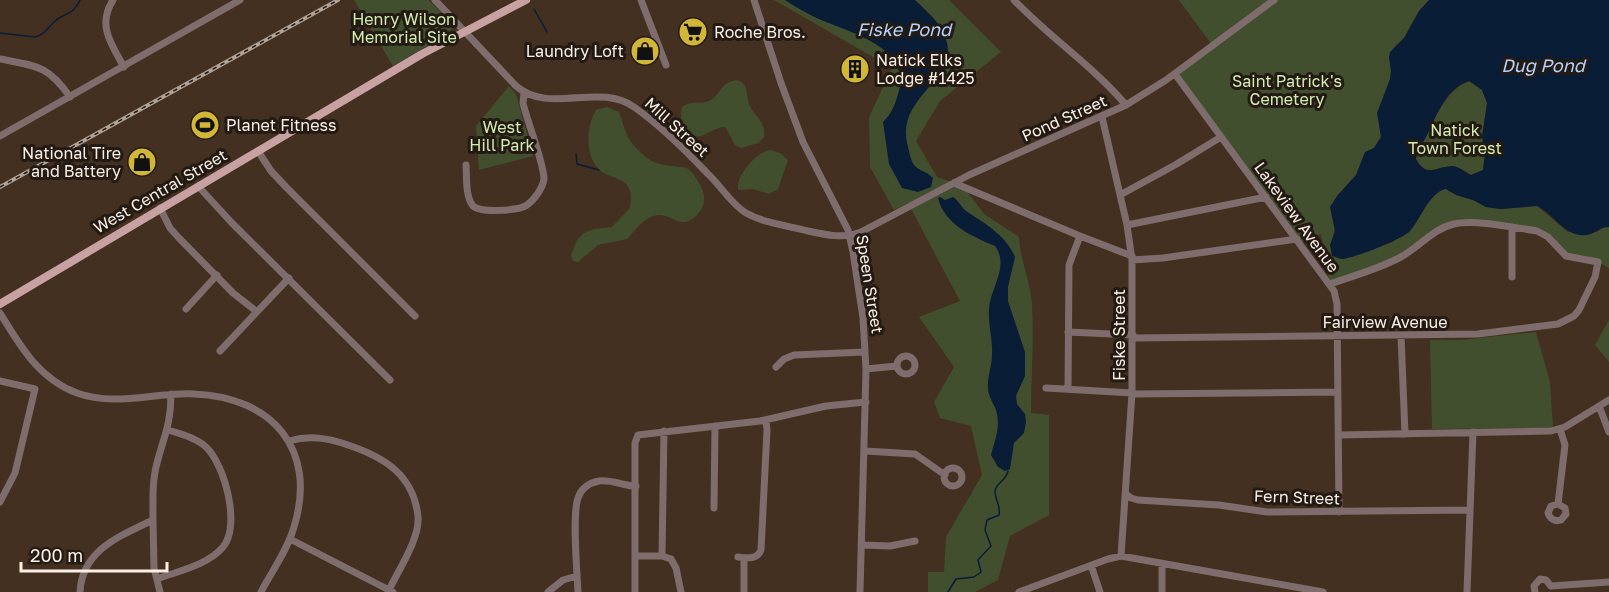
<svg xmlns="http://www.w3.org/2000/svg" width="1609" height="592" font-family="'Golos Text',sans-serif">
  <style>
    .green { fill: #424f2e }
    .water { fill: #0a1d37; fill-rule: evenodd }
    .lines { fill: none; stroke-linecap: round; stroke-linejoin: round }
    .stream { stroke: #0a1d37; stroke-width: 1.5 }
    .minor { stroke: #7f6c6c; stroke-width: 7 }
    .major { stroke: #c8a1a2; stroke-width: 8 }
    .rail-casing { stroke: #b1a296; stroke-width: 4 }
    .rail { stroke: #231a13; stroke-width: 1.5; stroke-dasharray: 4.5; stroke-linecap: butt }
    .labels { text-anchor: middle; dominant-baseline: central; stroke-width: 6; stroke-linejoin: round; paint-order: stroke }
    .park-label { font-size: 16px; fill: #d3edb0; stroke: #231a13 }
    .poi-label { font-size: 16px; fill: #fcf0e6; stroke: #231a13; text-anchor: start }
    .street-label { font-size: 16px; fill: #fcf0e6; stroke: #231a13 }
    .water-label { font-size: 18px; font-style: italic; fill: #b2d1fc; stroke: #231a13 }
  </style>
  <rect width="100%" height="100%" fill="#433020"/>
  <path class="green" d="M354,0H429L450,22L452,28L449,33L393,66Z
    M774,0H949L1001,52L940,101L916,141L937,177L963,186L984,214L1019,237C1020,259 1031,283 1032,306C1034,341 1031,377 1031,413L1049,415V515L1010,536L998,580L975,592H928V572H944L946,537L982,475L971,426L940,418L934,402L954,367L919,317L960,301L908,203L894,210L870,167L869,117L892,68Z
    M1179,0H1429L1419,11L1404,38L1395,46L1389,57L1391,71L1390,79L1379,121L1381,136L1374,148L1365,153L1356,175L1337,196L1331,214L1335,223L1333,238L1343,259L1393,242L1435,195L1441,190L1446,189L1456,195L1473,200L1486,207L1500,209L1537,206L1568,232H1597L1603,227H1609V268L1598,262L1572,258L1537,231L1454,224L1406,254L1330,284L1321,234L1300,243L1175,74L1212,45Z
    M737,80C750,84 745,96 750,106C755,117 766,122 764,137L758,143L741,148L735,145L725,127C712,126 697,147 686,130C681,122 680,116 682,107C693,99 701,106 711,100C722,93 720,82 737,80Z
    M1470,81L1482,90L1487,103L1482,137L1485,153L1483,170L1471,175C1464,172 1460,168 1452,167C1437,165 1427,179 1416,159C1417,149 1424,142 1428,133C1436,115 1449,87 1470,81Z
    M509,86L516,94L533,156L479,170L476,126Z
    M607,107L619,112C627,136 627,141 647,158C659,167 673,165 686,168C691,170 693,174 696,178C704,190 709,202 697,215C681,231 673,215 659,215C644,216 636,230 627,239L598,245L578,262L573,261L571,255L577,240L584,233L594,229L612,227L630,208C631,201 632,191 627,185C621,178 610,177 602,172C584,159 586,126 596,110Z
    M770,150L780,153L788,160L778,189L769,194L753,189L738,190C736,176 755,153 770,150Z
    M1609,320V362L1595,345Z
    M1536,332L1550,382L1553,428L1432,429L1430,340H1461Z"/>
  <path class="water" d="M785,0H915C924,9 934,17 940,27C972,77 896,91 907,143C909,150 910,159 914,165C919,171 928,172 933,178L931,187L918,192L902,188L889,164L883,122C892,113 895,105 898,94C913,49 853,33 821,20C809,15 796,7 785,0Z
    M1429,0H1609V227C1600,227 1595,234 1587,235C1565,238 1554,214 1537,206L1500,209L1486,207L1473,200L1456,195L1446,189C1429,192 1421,219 1410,231C1403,239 1353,259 1341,259C1338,258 1336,257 1332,256L1330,245L1335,231L1330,207L1337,196L1356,175L1365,152L1374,148L1381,137L1377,113L1390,79L1391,71L1389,57L1390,52L1404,38L1419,11ZM1469,81L1482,90L1487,103L1482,137L1485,153L1483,170L1471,175C1465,172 1460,167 1453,166C1437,166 1427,179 1416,159C1417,149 1424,142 1428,133C1436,115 1448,87 1469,81Z
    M940,197L945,200L953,197C959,201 961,207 966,211C984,223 1006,235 1015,257L1008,287V301L1025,352V376L1016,396L1017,404L1025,414L1026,422L1024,433L1014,443L1010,469L1005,471L998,467L991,455C995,439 1001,427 996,410C993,402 988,396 988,388C987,377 992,366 992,355C993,340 988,325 989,309C990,288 1010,266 995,246C973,237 944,224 938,198Z"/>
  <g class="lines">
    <path class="stream" d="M534,9L547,32
      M0,33L35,37C45,34 47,29 54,22C64,12 72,17 80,0
      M576,154L577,164L599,170
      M948,592L956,579L974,577L981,572L978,560L991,546L985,530L987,520L999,515C1001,506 995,500 995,491C996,483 1006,481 1008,471"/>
    <path class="minor" d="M113,0C97,25 111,44 124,67
      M435,0L516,86C549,115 599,82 634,107C657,123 688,153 708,174C721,186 731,204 746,213C764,223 788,226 808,231C826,235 844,239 861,232L969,175L1126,105L1166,80L1274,0
      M641,0L666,65
      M754,0L781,83L803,142L848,230L853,252L863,318L866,369L860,592
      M1014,0C1049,37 1093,66 1126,105
      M0,59C36,66 48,65 70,97
      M1175,74L1334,291L1337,304L1339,512
      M1102,117L1127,225L1132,260V393L1121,556
      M0,136L240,0
      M258,151L271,171L286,187L415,316
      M466,165C467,177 465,196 473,206C480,213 518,211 527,205C534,200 543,188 544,179C544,163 527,121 523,103L524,93
      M954,183L1080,236L1132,256
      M198,186L231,222L390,380
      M1120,195L1175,165L1221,137
      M160,208L170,228L178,237L233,293L256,311
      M1127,225L1266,197
      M1132,260L1163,258L1297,239
      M1512,277V227
      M186,309L217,275
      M0,313C20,346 39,379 77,393C115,407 155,392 194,394C272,397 318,449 294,527C287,551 272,571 261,592
      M1068,332L1133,335
      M1401,335L1405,434
      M1133,338L1478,334L1558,324L1574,316L1579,310L1595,277L1598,262L1566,256L1548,237L1537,231C1516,228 1475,219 1454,224C1432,229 1419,248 1399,258C1378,269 1353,276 1330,284
      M220,351L289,278
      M897 365a9 9 0 1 1 18 0a9 9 0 1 1-18 0Z
      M776,367L784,359L794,355L865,352
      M866,369L897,366
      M0,381L35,389L15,473L0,502
      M1046,388L1132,393
      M1068,389L1069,265L1080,236
      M1132,394L1338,392
      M1599,406L1609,432
      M1339,435L1551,431L1565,427L1609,400
      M289,441C310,435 328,438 348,445C384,457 414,475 418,517C420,538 398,571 389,590
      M865,451L915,454L945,475
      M944 477a9 9 0 1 1 18 0a9 9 0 1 1-18 0Z
      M1126,494L1131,498L1138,500L1219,505L1267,512L1470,510
      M1558,504L1565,508L1566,514L1561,520C1555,522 1550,519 1548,513L1551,506L1558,504L1565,445L1560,429
      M714,508L715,426
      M153,520C153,501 152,481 157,463C164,436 171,424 171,394
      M290,539L393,592
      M861,545L890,546L915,541
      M636,556H662L671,559L676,568L681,592
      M662,556L664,431
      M738,557C747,558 757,560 761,550L767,430L766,420
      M1091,565L1100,592
      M157,579C178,571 208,565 223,547C241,526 225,465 206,447C196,438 181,434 168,430
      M1551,586L1609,582
      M80,592C82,550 120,536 153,520L154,568L160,592
      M548,592L563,580L577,576
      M578,592C577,571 572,515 578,498C581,489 589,483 599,481C611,479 623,486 636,486
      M635,592V443L638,435L760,421L826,406L866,402
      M744,592V558
      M1019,592L1108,559L1121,556L1323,592
      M1162,592V564
      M1467,592L1473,432
      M1535,592L1534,586L1540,579L1546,580L1551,586"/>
    <path class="major" d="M0,304L422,54L526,0"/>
    <g class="rail-casing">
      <path id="rail" d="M0,187L338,0"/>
    </g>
    <use href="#rail" class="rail"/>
  </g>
  <defs>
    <g id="supermarket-disc" transform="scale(1.5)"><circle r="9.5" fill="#d2b635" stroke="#231a13"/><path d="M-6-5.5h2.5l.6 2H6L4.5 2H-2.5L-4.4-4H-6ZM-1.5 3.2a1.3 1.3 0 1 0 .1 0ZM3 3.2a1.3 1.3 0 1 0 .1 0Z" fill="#111"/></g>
    <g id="shop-disc" transform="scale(1.5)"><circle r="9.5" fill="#d2b635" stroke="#231a13"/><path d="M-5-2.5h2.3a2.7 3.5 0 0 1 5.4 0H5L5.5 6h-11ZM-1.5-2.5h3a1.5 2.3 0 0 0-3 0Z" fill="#111"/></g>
    <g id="building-disc" transform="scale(1.5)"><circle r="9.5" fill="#d2b635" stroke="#231a13"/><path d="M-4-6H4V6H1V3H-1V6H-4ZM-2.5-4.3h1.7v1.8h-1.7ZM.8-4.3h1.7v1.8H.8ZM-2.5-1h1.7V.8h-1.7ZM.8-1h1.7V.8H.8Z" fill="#111"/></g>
    <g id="stadium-disc" transform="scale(1.5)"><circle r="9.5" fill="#d2b635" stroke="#231a13"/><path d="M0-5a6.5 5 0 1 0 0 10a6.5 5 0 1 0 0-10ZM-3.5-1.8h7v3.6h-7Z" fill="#111"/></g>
  </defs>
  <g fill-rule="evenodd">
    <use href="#supermarket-disc" x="693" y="32"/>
    <use href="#shop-disc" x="645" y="51"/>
    <use href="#building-disc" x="855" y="69"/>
    <use href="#stadium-disc" x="205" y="125"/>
    <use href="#shop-disc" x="142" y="162"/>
  </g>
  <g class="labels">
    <g class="park-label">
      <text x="404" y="19">Henry Wilson<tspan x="404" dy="18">Memorial Site</tspan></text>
      <text x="1287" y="81">Saint Patrick's<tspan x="1287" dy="18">Cemetery</tspan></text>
      <text x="502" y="127">West<tspan x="502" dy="18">Hill Park</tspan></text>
      <text x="1455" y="130">Natick<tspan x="1455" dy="18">Town Forest</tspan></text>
    </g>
    <g class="poi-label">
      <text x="714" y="32">Roche Bros.</text>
      <text x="624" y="51" text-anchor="end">Laundry Loft</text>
      <text x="876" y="60">Natick Elks<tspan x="876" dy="18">Lodge #1425</tspan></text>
      <text x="226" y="125">Planet Fitness</text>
      <text x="121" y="153" text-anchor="end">National Tire<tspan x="121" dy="18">and Battery</tspan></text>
    </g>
    <g class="street-label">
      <text transform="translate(1064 118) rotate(-24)">Pond Street</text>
      <text transform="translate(677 127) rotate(42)">Mill Street</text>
      <text transform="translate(160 191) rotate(-30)">West Central Street</text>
      <text transform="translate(1297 217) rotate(54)">Lakeview Avenue</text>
      <text transform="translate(870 284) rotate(81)">Speen Street</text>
      <text x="1385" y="322">Fairview Avenue</text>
      <text transform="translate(1119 335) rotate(-90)">Fiske Street</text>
      <text transform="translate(1297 497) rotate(2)">Fern Street</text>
    </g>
    <g class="water-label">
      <text x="904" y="29">Fiske Pond</text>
      <text x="1543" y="65">Dug Pond</text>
    </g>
  </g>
  <path d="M21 562v9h146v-9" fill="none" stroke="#fcf0e6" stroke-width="3"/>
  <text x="30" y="562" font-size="18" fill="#fcf0e6" stroke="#231a13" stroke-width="4.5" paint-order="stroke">200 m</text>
</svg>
